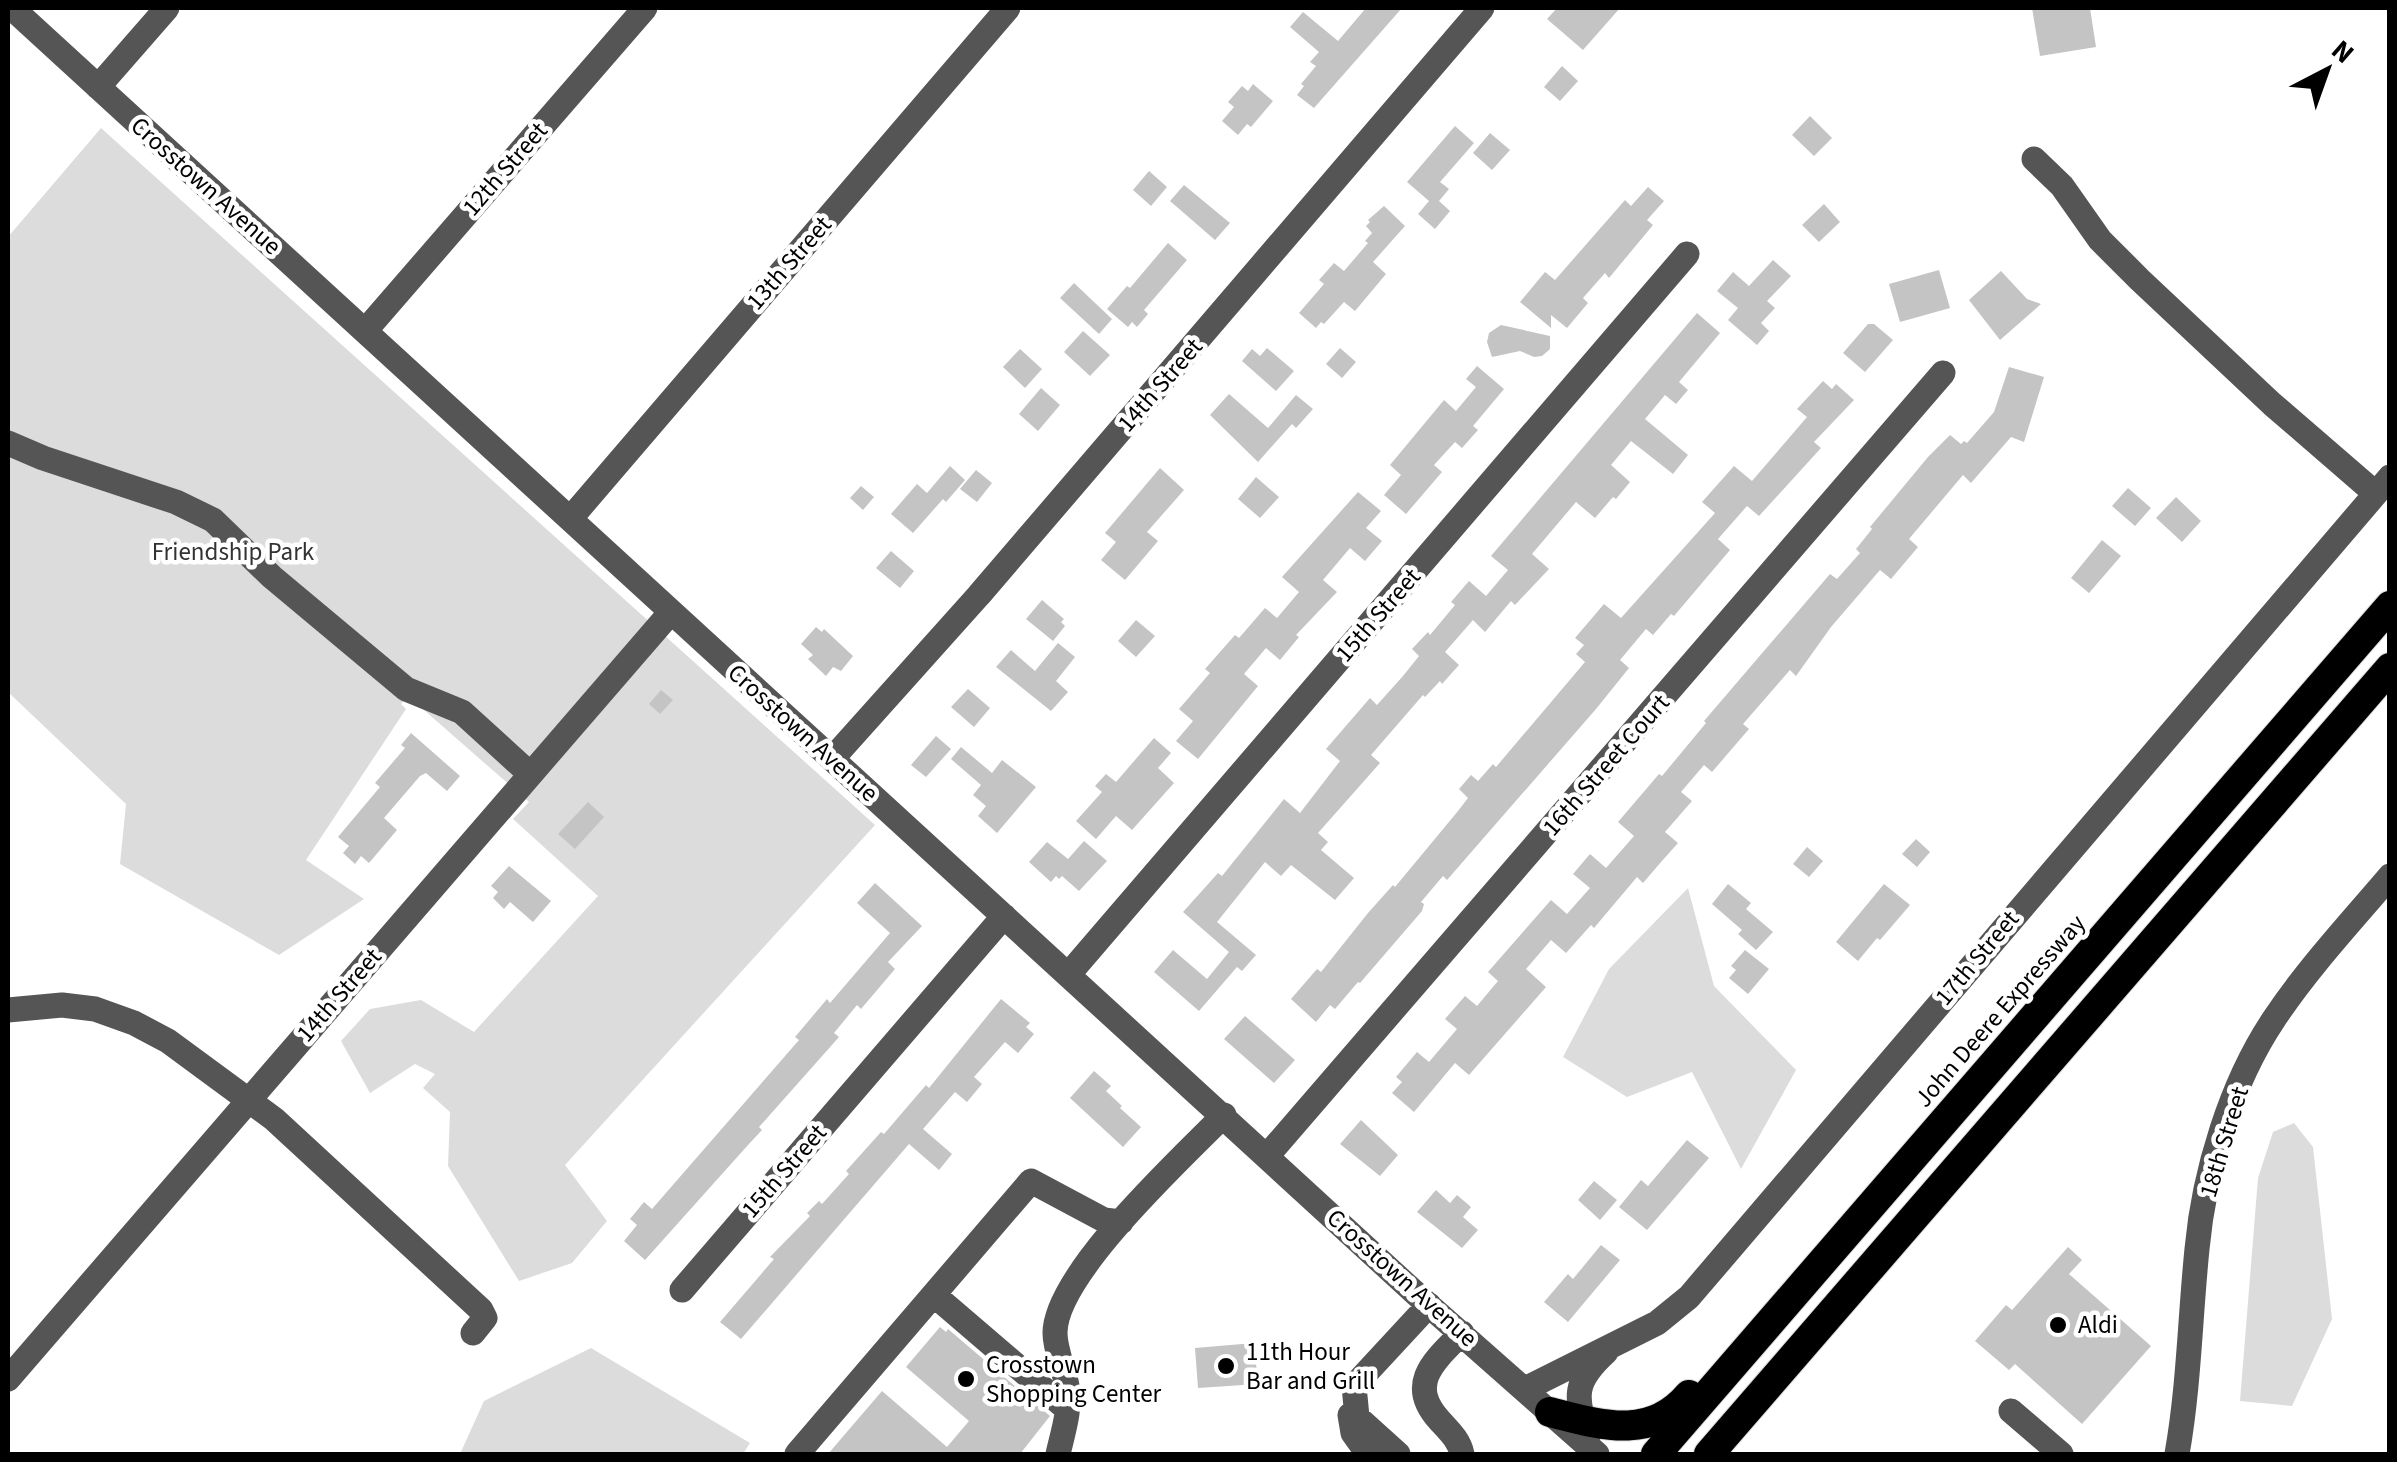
<svg xmlns="http://www.w3.org/2000/svg" width="2397" height="1462" font-family="'Source Sans 3',sans-serif">
  <style>
    .green { fill: #dcdcdc }
    .building { fill: #c4c4c4 }
    .lines { fill: none; stroke-linecap: round; stroke-linejoin: round }
    .highway-casing { stroke: #dbdbdb; stroke-width: 32 }
    .minor { stroke: #555; stroke-width: 25 }
    .highway { stroke: #000; stroke-width: 30 }
    .poi-dot { fill: #000; stroke: #fff; stroke-width: 4 }
    .labels { text-anchor: middle; dominant-baseline: central; stroke-width: 9; stroke-linejoin: round; paint-order: stroke }
    .street-label { font-size: 25px; fill: #000; stroke: #fff }
    .park-label { font-size: 25px; fill: #333; stroke: #fff }
    .poi-label { font-size: 25px; fill: #000; stroke: #fff; text-anchor: start }
  </style>
  <rect width="100%" height="100%" fill="#fff"/>
  <path class="green" d="M101,128L875,825L565,1165L607,1221L572,1263L519,1281L448,1166L450,1112L423,1088L435,1074L415,1064L370,1093L341,1041L370,1009L421,1000L474,1032L598,896L513,819L529,802L408,696L401,704L406,709L306,860L364,899L279,955L120,864L126,804L8,692V237Z
    M1688,888L1714,986L1796,1070L1741,1169L1692,1072L1627,1097L1563,1057L1609,969Z
    M2294,1123L2313,1147L2332,1319L2292,1406L2240,1401L2258,1178L2273,1132Z
    M591,1348L750,1443L743,1454H460L484,1401Z"/>
  <path class="building" d="M1366,8H1402L1314,108L1297,95L1304,86L1301,84L1316,66L1310,62L1319,52L1290,27L1303,12L1338,41Z
    M1557,8H1620L1583,50L1547,19Z
    M2032,8H2090L2096,47L2040,56Z
    M1562,66L1578,81L1560,101L1544,87Z
    M1253,84L1273,101L1251,127L1247,124L1238,135L1222,121L1234,107L1228,102L1242,86L1248,91Z
    M1810,116L1832,138L1814,156L1792,135Z
    M1455,126L1474,143L1440,182L1449,189L1439,201L1450,211L1435,229L1418,214L1429,201L1407,182Z
    M1490,133L1510,150L1492,170L1473,153Z
    M1149,171L1167,187L1151,206L1133,190Z
    M1184,185L1230,223L1215,240L1170,201Z
    M1648,187L1664,201L1647,220L1653,225L1609,278L1605,273L1583,298L1588,303L1567,328L1551,315V328L1520,302L1545,272L1555,280L1625,200L1631,206Z
    M1824,204L1840,222L1819,242L1802,225Z
    M1384,206L1405,226L1373,262L1386,274L1355,311L1344,302L1324,324L1321,322L1316,328L1299,313L1324,284L1319,280L1334,263L1344,271L1368,243L1365,241L1372,233L1366,226L1370,222L1368,220Z
    M1168,243L1187,260L1144,310L1148,314L1137,327L1132,322L1128,327L1107,309L1127,286L1130,288Z
    M1773,260L1791,276L1767,301L1775,308L1761,323L1769,331L1757,345L1728,320L1738,308L1717,291L1733,272L1749,286Z
    M1939,270L1950,308L1900,322L1889,284Z
    M2001,271L2027,299L2041,304L2000,340L1969,300Z
    M1074,283L1112,319L1099,334L1060,298Z
    M1697,313L1720,333L1679,382L1688,390L1676,404L1665,395L1645,419L1688,455L1673,474L1631,441L1611,465L1630,482L1616,499L1613,497L1595,518L1576,502L1532,554L1549,569L1515,605L1511,601L1485,632L1473,620L1445,652L1459,665L1442,684L1440,681L1425,697L1423,695L1371,755L1380,763L1318,833L1328,842L1321,850L1354,878L1335,900L1291,865L1281,876L1265,862L1217,922L1256,955L1242,971L1237,967L1199,1011L1154,972L1173,950L1207,979L1229,952L1183,912L1218,873L1222,876L1284,799L1300,813L1340,761L1326,749L1370,698L1377,705L1403,676L1419,656L1412,649L1428,632L1430,635L1455,605L1451,602L1469,581L1486,596L1508,570L1491,556Z
    M1868,324H1874L1893,340L1865,372L1843,353Z
    M1501,325L1550,336V349L1542,356L1534,357L1520,351L1492,357L1487,342L1489,333Z
    M1083,331L1110,355L1090,376L1064,352Z
    M1267,348L1294,371L1276,391L1242,361L1252,349L1260,356Z
    M1340,348L1356,362L1342,378L1326,364Z
    M1020,349L1042,369L1025,388L1003,367Z
    M1477,366L1504,389L1473,426L1478,430L1462,448L1455,442L1434,465L1442,472L1406,514L1384,495L1401,475L1390,465L1444,400L1456,411L1476,387L1466,379Z
    M2009,367L2044,377L2024,442L2011,437L1971,483L1963,475L1909,539L1918,547L1891,579L1880,570L1831,627L1796,676L1790,670L1743,724L1749,729L1712,772L1704,765L1681,792L1692,801L1665,832L1678,843L1661,862L1643,883L1637,877L1594,928L1591,925L1566,953L1551,940L1526,969L1546,987L1469,1075L1455,1063L1414,1112L1392,1093L1402,1082L1396,1077L1417,1052L1429,1062L1457,1029L1445,1019L1465,996L1477,1006L1498,981L1488,972L1551,900L1567,914L1590,888L1573,874L1590,854L1606,868L1634,836L1618,822L1659,774L1662,776L1706,723L1704,721L1830,574L1837,579L1860,553L1856,549L1872,529L1870,527L1928,457L1950,435L1961,444L1964,441L1967,443L1994,412Z
    M1823,381L1832,389L1836,384L1854,400L1814,442L1821,448L1759,516L1747,506L1718,539L1730,550L1674,616L1671,614L1653,635L1646,629L1620,660L1629,668L1596,709L1447,880L1443,876L1421,902L1424,904L1422,911L1360,983L1358,982L1335,1009L1330,1005L1316,1022L1291,999L1317,969L1321,972L1368,913L1393,885L1395,887L1458,811L1468,798L1459,789L1471,775L1478,781L1493,764L1496,767L1585,662L1576,654L1584,645L1575,638L1604,604L1621,618L1715,513L1702,502L1734,466L1752,481L1807,417L1797,409Z
    M1041,388L1060,405L1038,431L1019,414Z
    M1229,394L1268,428L1296,395L1313,409L1296,428L1292,424L1258,462L1210,415Z
    M950,466L965,480L946,502L943,499L913,533L891,514L917,484L927,493Z
    M1160,468L1184,490L1147,532L1158,541L1125,580L1101,560L1116,542L1105,533Z
    M976,470L992,483L977,502L960,489Z
    M1256,477L1279,497L1260,518L1238,499Z
    M861,486L874,497L863,510L850,498Z
    M2128,488L2151,508L2135,526L2112,506Z
    M1358,492L1381,511L1366,528L1382,541L1365,561L1350,548L1323,580L1337,592L1296,635L1299,637L1280,660L1266,648L1244,674L1258,686L1198,759L1176,741L1193,721L1179,709L1210,673L1205,669L1235,635L1239,638L1265,608L1277,618L1299,592L1282,577Z
    M2176,497L2201,521L2182,542L2156,518Z
    M2102,540L2121,556L2089,593L2071,578Z
    M891,551L914,571L900,588L876,568Z
    M1042,600L1064,619L1061,622L1065,626L1053,641L1026,619Z
    M1136,620L1155,636L1136,657L1118,641Z
    M816,627L822,632L824,629L853,656L841,671L833,667L826,676L808,659L813,655L801,644Z
    M1058,643L1075,657L1056,681L1068,692L1051,711L996,667L1011,650L1035,671Z
    M968,689L990,708L974,727L951,707Z
    M661,690L673,700L660,714L649,704Z
    M411,733L460,776L447,791L426,773L420,776L384,818L397,830L369,863L361,856L355,864L343,853L349,846L338,837L380,787L375,783L405,748L401,745Z
    M936,736L951,749L926,777L911,765Z
    M1154,738L1171,753L1158,768L1174,783L1132,830L1116,816L1096,839L1076,821L1102,792L1095,786L1106,774L1116,782Z
    M961,747L992,773L1002,760L1036,787L997,833L978,816L986,806L973,795L981,785L951,759Z
    M588,802L604,817L575,849L558,834Z
    M1916,839L1930,852L1917,867L1902,854Z
    M1084,841L1107,861L1079,891L1062,876L1059,879L1056,876L1051,882L1029,862L1047,842L1068,859Z
    M1807,847L1823,861L1809,877L1793,864Z
    M509,866L551,901L533,922L510,902L504,909L493,898L498,892L491,886Z
    M875,883L922,926L888,962L895,969L861,1009L857,1005L834,1033L839,1037L759,1127L762,1130L748,1145L645,1260L624,1241L637,1225L630,1219L644,1202L652,1209L799,1040L795,1037L827,999L830,1003L890,933L857,903Z
    M1728,884L1751,903L1746,909L1773,932L1756,950L1738,934L1742,930L1712,904Z
    M1884,884L1910,905L1880,940L1877,938L1858,961L1836,942Z
    M1745,950L1769,969L1748,994L1729,978L1736,970L1731,966Z
    M1001,999L1030,1023L1026,1027L1034,1034L1018,1053L1005,1042L974,1077L982,1084L967,1102L955,1092L923,1129L952,1154L939,1170L909,1144L741,1339L720,1322L774,1259L770,1257L810,1216L807,1213L819,1201L822,1204L849,1174L846,1171L881,1132L884,1134L926,1085L929,1088Z
    M1245,1016L1295,1060L1274,1083L1224,1039Z
    M1094,1071L1111,1086L1106,1091L1122,1106L1120,1108L1141,1127L1123,1147L1070,1098Z
    M1361,1120L1398,1155L1380,1176L1340,1144Z
    M1687,1140L1709,1158L1647,1230L1619,1207L1641,1180L1648,1186Z
    M1594,1181L1617,1200L1600,1220L1578,1200Z
    M1436,1190L1450,1203L1457,1195L1471,1207L1463,1217L1478,1230L1462,1248L1417,1212Z
    M1601,1245L1620,1260L1568,1322L1544,1302L1568,1274L1573,1279Z
    M2068,1247L2082,1260L2069,1274L2151,1346L2082,1424L2015,1364L2009,1370L1975,1341L2006,1305L2012,1310Z
    M940,1327L946,1332L948,1329L1050,1416L1020,1454H828L882,1391L947,1447L969,1421L906,1367Z
    M1254,1343L1258,1384L1198,1388L1195,1348Z"/>
  <g class="lines">
    <g class="highway-casing">
      <path id="highway" d="M1550,1412C1601,1425 1650,1441 1689,1395
        M1656,1454L2390,606
        M1709,1454L2390,668"/>
    </g>
    <path class="minor" d="M12,8L1425,1302L1597,1454
      M98,87L167,8
      M2034,159L2062,186L2100,240L2140,280L2272,404L2375,493
      M365,331L645,8
      M8,443L43,458L176,502L213,520L272,577L406,689L462,712L530,774
      M570,519L1008,8
      M832,759L979,595L1482,8
      M1068,975L1687,254
      M8,1010L62,1005L95,1009L134,1023L168,1041L274,1119L481,1310L485,1318L473,1333
      M1267,1156L1943,373
      M682,1290L1004,916
      M934,1295L1067,1409
      M1462,1333C1434,1361 1406,1384 1440,1421C1450,1432 1459,1440 1462,1454
      M8,1379L671,612
      M1525,1389L1657,1323L1689,1297L2390,477
      M2011,1411L2061,1454
      M1350,1415L1353,1433L1368,1454
      M1588,1436C1575,1396 1573,1382 1606,1352
      M797,1454L1031,1181L1104,1220L1121,1222
      M1058,1454C1063,1432 1071,1409 1067,1386C1064,1369 1055,1350 1055,1333C1055,1274 1182,1158 1224,1115
      M1398,1454L1357,1417L1354,1386L1429,1305
      M2177,1454C2189,1386 2190,1318 2197,1249C2204,1172 2231,1083 2274,1019C2308,968 2350,923 2390,876"/>
    <use href="#highway" class="highway"/>
  </g>
  <g class="poi-dot">
    <circle cx="2058" cy="1325" r="10"/>
    <circle cx="1226" cy="1366" r="10"/>
    <circle cx="966" cy="1379" r="10"/>
  </g>
  <g class="labels">
    <g class="street-label">
      <text transform="translate(505 169) rotate(-49)">12th Street</text>
      <text transform="translate(206 186) rotate(42)">Crosstown Avenue</text>
      <text transform="translate(789 263) rotate(-49)">13th Street</text>
      <text transform="translate(1160 385) rotate(-49)">14th Street</text>
      <text transform="translate(1378 615) rotate(-49)">15th Street</text>
      <text transform="translate(803 733) rotate(42)">Crosstown Avenue</text>
      <text transform="translate(1606 765) rotate(-49)">16th Street Court</text>
      <text transform="translate(1977 958) rotate(-50)">17th Street</text>
      <text transform="translate(339 995) rotate(-49)">14th Street</text>
      <text transform="translate(2000 1011) rotate(-49)">John Deere Expressway</text>
      <text transform="translate(2224 1142) rotate(-73)">18th Street</text>
      <text transform="translate(784 1171) rotate(-49)">15th Street</text>
      <text transform="translate(1402 1278) rotate(42)">Crosstown Avenue</text>
    </g>
    <g class="park-label">
      <text x="233" y="552">Friendship Park</text>
    </g>
    <g class="poi-label">
      <text x="2078" y="1325">Aldi</text>
      <text x="1246" y="1352">11th Hour<tspan x="1246" dy="29">Bar and Grill</tspan></text>
      <text x="986" y="1365">Crosstown<tspan x="986" dy="29">Shopping Center</tspan></text>
    </g>
  </g>
  <rect width="2397" height="1462" fill="none" stroke="#000000" stroke-width="20"/>
  <g transform="translate(2327 70) rotate(41)" stroke="#ffffff" stroke-width="8" paint-order="stroke">
  <path d="M0-8L18 38L0 25L-18 38Z" fill="#000000"/>
  <text y="-15" font-size="28" font-weight="bold" text-anchor="middle" fill="#000000">N</text>
  </g>
</svg>
